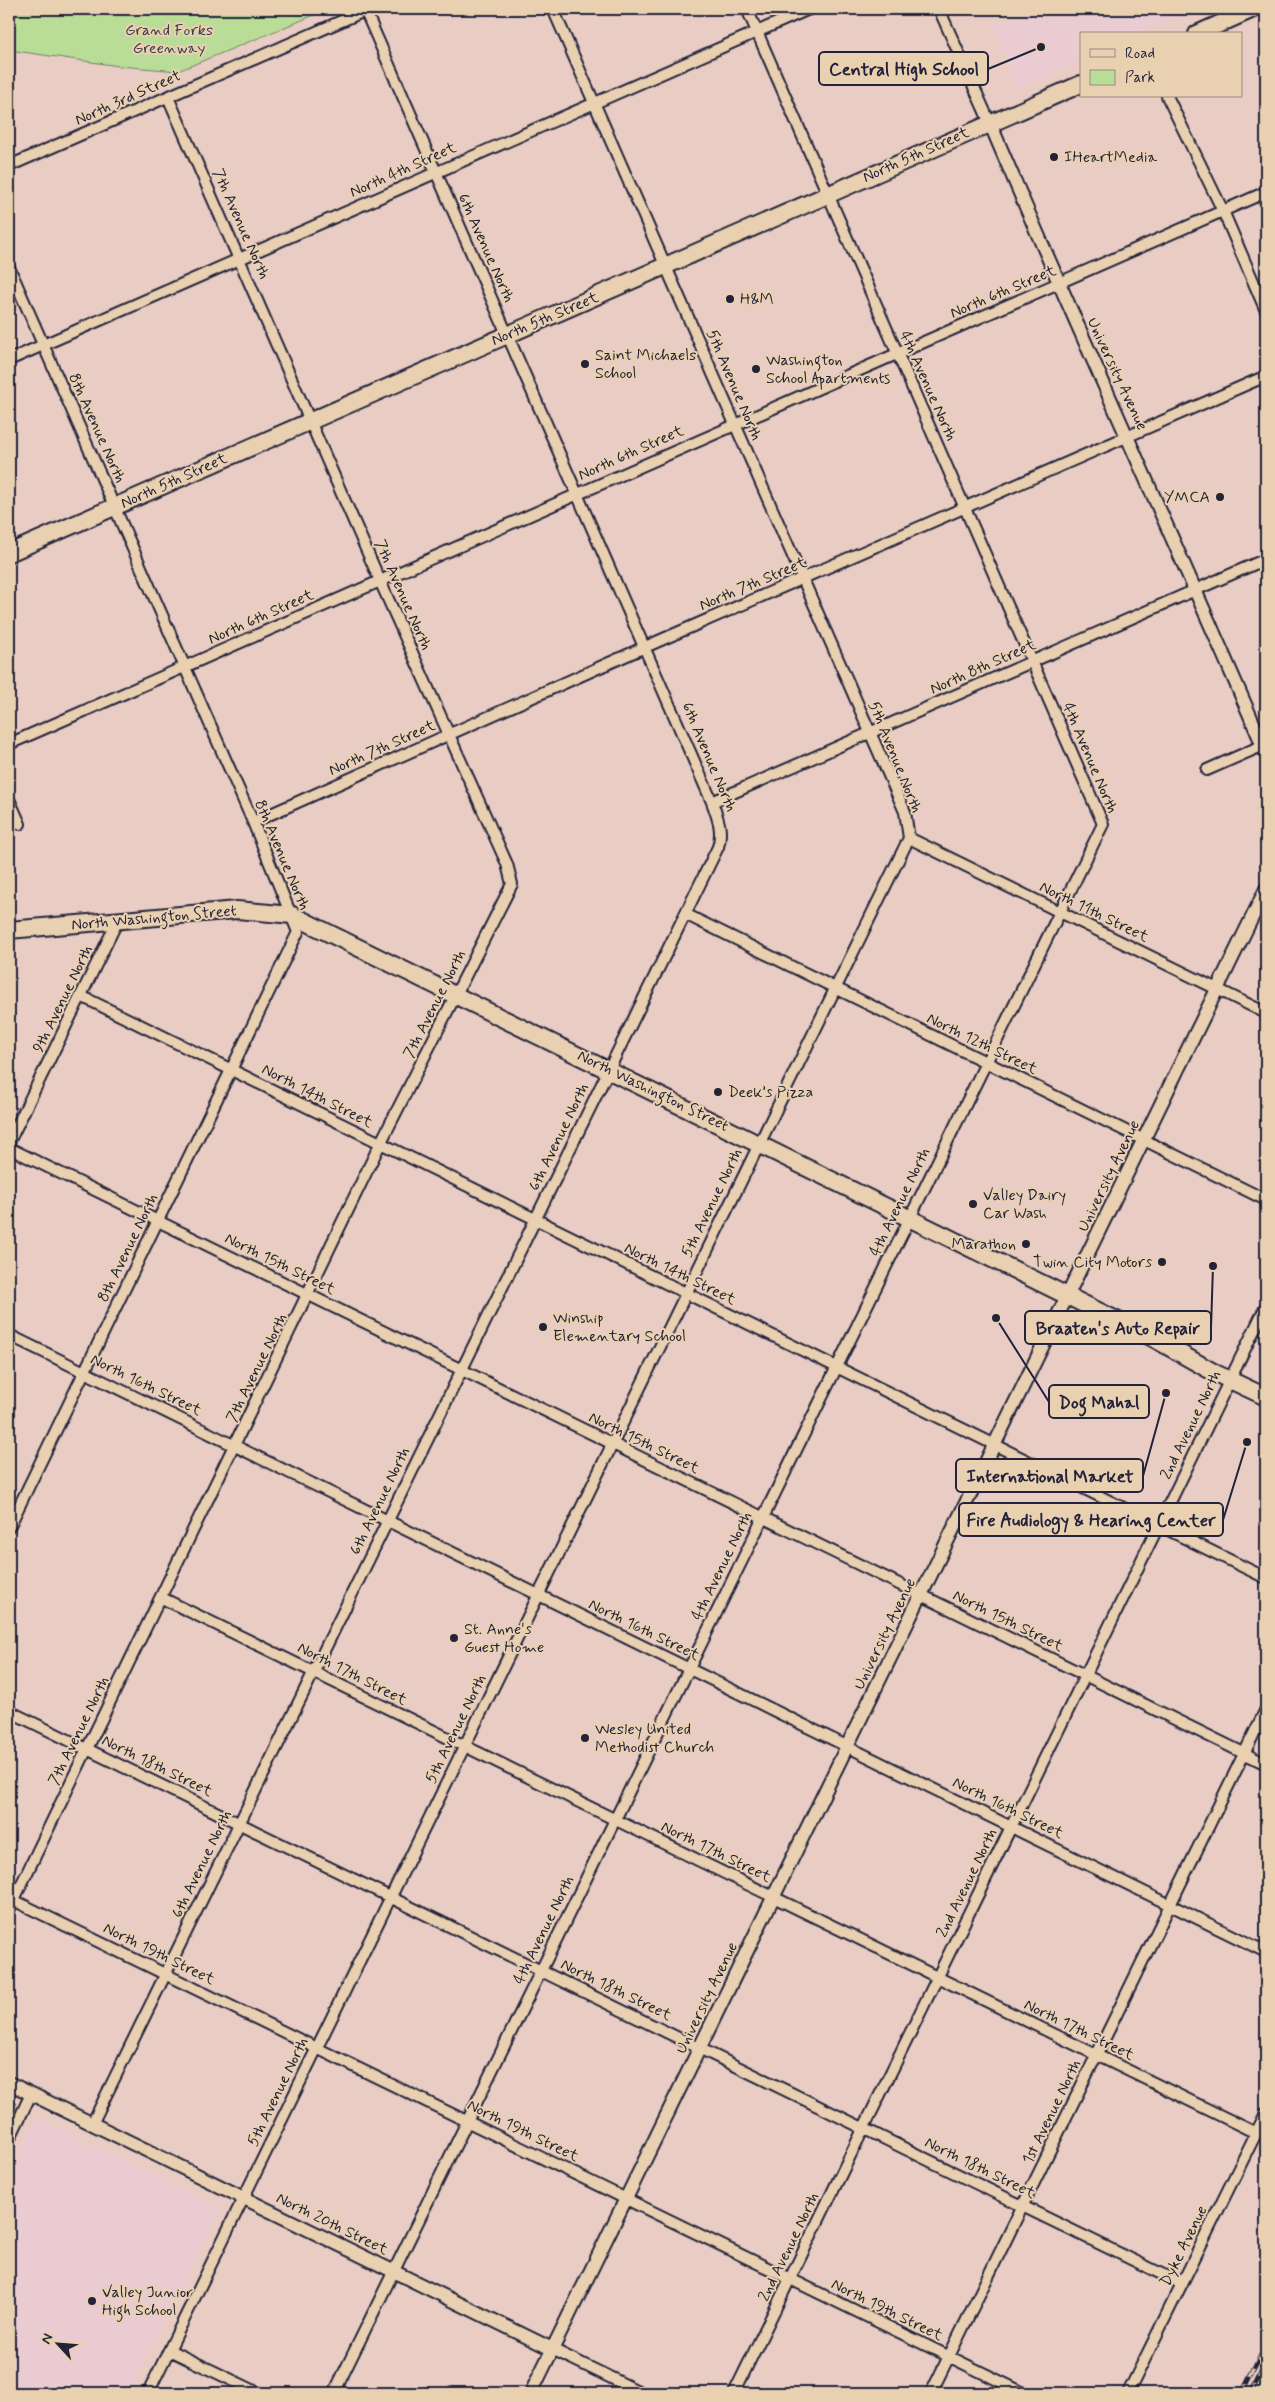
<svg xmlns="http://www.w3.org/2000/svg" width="1275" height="2402" font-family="Mynerve,sans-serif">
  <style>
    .built { fill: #e9cbd1 }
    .green { fill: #b9dd97; stroke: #6e8069 }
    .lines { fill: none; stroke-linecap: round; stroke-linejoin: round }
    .minor-casing { stroke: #22223b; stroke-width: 14 }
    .tertiary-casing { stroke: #22223b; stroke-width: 16 }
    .primary-casing { stroke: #22223b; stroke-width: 20 }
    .minor { stroke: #e9d0b1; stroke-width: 10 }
    .tertiary { stroke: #e9d0b1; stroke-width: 12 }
    .primary { stroke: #e9d0b1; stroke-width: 16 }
    .rail-casing { stroke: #22223b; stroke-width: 5 }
    .rail { stroke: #e9d0b1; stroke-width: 3; stroke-dasharray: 9; stroke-linecap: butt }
    .poi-dot { fill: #22223b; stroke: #e9d0b1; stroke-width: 2 }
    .labels { text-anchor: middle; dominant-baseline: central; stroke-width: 4; stroke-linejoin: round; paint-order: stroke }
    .park-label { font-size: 16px; fill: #393e49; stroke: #e9d0b1 }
    .street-label { font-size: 16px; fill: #22223b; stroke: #e9d0b1 }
    .poi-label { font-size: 16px; fill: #22223b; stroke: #e9d0b1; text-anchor: start }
    .leader { fill: none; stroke: #22223b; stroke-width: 2 }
    .callout-dot { fill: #22223b; stroke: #e9d0b1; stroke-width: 2 }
    .callout { fill: #e9d0b1; stroke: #22223b; stroke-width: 2 }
    .callout-label { font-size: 18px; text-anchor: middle; font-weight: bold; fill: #22223b }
  </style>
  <rect width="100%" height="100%" fill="#e9cdc4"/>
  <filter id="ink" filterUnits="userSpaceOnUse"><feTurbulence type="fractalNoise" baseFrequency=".02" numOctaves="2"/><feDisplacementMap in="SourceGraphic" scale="10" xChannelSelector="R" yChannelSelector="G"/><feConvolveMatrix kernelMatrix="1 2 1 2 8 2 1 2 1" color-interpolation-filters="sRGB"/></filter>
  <g filter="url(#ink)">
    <path class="built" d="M1036,9H1193L1138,34H1081V60L1018,89L993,25Z
      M36,2118L220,2208L129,2393H9V2175Z"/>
    <path class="green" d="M9,9H329L178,71L119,66L9,50Z"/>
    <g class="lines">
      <g class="minor-casing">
        <path id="minor" d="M939,9L990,123
          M1167,96L1223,211L1266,311
          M9,166L369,9
          M9,267L253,822L298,932L9,1527
          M9,360L809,9
          M9,744C428,559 847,376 1266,192
          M1207,770L1266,744
          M9,799L20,824
          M712,802L1266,559
          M253,822L645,647L1266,376
          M909,838L1266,1013
          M685,914L1266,1200
          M81,996L1266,1578
          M9,1142L117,922
          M9,1148L1266,1764
          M9,1335L1266,1952
          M162,1598L1256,2133
          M9,1711L1182,2284
          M9,1898L1024,2393
          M9,1910L380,1144L512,884L507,864L380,581L168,97
          M92,2124L718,847C723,830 718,819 712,802L365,10
          M9,2140L31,2094
          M552,2349L642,2393
          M169,2350L259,2393
          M148,2393L909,838L905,812L553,9
          M334,2393L1103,824L747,9
          M734,2393L1266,1306
          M931,2393L1266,1709
          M1128,2393L1266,2113"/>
      </g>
      <g class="tertiary-casing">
        <path id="tertiary" d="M990,123C1079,334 1176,542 1266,753
          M9,2083L552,2349
          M531,2393L1266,889"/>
      </g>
      <g class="primary-casing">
        <path id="primary" d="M1197,34L1253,9
          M9,553L1081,84
          M9,930L237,910L292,915L1153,1338L1215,1373L1266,1397"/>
      </g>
      <use href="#minor" class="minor"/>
      <use href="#tertiary" class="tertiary"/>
      <use href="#primary" class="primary"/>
      <g class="rail-casing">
        <path id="rail" d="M1242,2393L1266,2345
          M1251,2393L1266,2362"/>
      </g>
      <use href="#rail" class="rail"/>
    </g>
  </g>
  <g class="poi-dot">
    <circle cx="1054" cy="157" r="5"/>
    <circle cx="730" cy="299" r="5"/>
    <circle cx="585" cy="364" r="5"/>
    <circle cx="756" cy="369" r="5"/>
    <circle cx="1220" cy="497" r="5"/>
    <circle cx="718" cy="1092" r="5"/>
    <circle cx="973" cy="1204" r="5"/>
    <circle cx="1026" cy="1244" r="5"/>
    <circle cx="1162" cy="1262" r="5"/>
    <circle cx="543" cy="1327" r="5"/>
    <circle cx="454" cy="1638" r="5"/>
    <circle cx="585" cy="1738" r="5"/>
    <circle cx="92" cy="2301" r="5"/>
  </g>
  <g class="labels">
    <g class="park-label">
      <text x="169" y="30">Grand Forks<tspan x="169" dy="18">Greenway</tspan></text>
    </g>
    <g class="street-label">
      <text transform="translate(128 98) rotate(-24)">North 3rd Street</text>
      <text transform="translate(916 155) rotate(-24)">North 5th Street</text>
      <text transform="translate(403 170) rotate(-24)">North 4th Street</text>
      <text transform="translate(241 224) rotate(66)">7th Avenue North</text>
      <text transform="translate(486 248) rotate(66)">6th Avenue North</text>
      <text transform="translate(1003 292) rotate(-23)">North 6th Street</text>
      <text transform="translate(545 319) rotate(-23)">North 5th Street</text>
      <text transform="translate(1117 374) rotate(65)">University Avenue</text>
      <text transform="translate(734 385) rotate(67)">5th Avenue North</text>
      <text transform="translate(928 386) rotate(66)">4th Avenue North</text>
      <text transform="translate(97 428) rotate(66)">8th Avenue North</text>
      <text transform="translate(631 453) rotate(-24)">North 6th Street</text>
      <text transform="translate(174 481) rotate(-24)">North 5th Street</text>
      <text transform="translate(753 584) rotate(-23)">North 7th Street</text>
      <text transform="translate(403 595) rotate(66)">7th Avenue North</text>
      <text transform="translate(261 617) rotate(-24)">North 6th Street</text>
      <text transform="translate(983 667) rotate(-24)">North 8th Street</text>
      <text transform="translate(382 748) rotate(-24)">North 7th Street</text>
      <text transform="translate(709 757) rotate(67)">6th Avenue North</text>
      <text transform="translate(895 757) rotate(68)">5th Avenue North</text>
      <text transform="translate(1090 758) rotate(67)">4th Avenue North</text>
      <text transform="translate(282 855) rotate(67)">8th Avenue North</text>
      <text transform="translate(1094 912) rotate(26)">North 11th Street</text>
      <text transform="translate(154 918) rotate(-5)">North Washington Street</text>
      <text transform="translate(63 999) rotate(-64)">9th Avenue North</text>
      <text transform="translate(435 1004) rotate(-63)">7th Avenue North</text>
      <text transform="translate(982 1044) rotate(26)">North 12th Street</text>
      <text transform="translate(653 1091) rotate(26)">North Washington Street</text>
      <text transform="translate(317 1096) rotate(27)">North 14th Street</text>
      <text transform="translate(559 1137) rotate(-64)">6th Avenue North</text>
      <text transform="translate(1109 1176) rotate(-64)">University Avenue</text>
      <text transform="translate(900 1202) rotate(-64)">4th Avenue North</text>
      <text transform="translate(712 1203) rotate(-64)">5th Avenue North</text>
      <text transform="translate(128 1248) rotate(-64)">8th Avenue North</text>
      <text transform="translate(280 1264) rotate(26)">North 15th Street</text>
      <text transform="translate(680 1274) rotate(26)">North 14th Street</text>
      <text transform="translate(257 1368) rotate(-64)">7th Avenue North</text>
      <text transform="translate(146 1385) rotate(26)">North 16th Street</text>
      <text transform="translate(1191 1425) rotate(-64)">2nd Avenue North</text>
      <text transform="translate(644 1443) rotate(26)">North 15th Street</text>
      <text transform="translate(380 1501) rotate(-64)">6th Avenue North</text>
      <text transform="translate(722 1566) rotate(-64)">4th Avenue North</text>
      <text transform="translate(1008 1621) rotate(26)">North 15th Street</text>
      <text transform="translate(644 1630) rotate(26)">North 16th Street</text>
      <text transform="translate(885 1634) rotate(-64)">University Avenue</text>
      <text transform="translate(352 1674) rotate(27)">North 17th Street</text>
      <text transform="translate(456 1729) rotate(-64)">5th Avenue North</text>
      <text transform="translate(79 1731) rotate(-64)">7th Avenue North</text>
      <text transform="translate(157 1766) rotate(26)">North 18th Street</text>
      <text transform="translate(1008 1808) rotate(26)">North 16th Street</text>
      <text transform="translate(716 1852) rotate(26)">North 17th Street</text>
      <text transform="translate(202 1864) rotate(-64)">6th Avenue North</text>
      <text transform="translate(967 1883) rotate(-64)">2nd Avenue North</text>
      <text transform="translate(544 1930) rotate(-64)">4th Avenue North</text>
      <text transform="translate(159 1954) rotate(26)">North 19th Street</text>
      <text transform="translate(616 1990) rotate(26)">North 18th Street</text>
      <text transform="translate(707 1998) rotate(-64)">University Avenue</text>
      <text transform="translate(1079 2030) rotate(26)">North 17th Street</text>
      <text transform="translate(278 2092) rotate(-64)">5th Avenue North</text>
      <text transform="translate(1052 2112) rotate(-64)">1st Avenue North</text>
      <text transform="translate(523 2131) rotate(26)">North 19th Street</text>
      <text transform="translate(980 2168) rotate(26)">North 18th Street</text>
      <text transform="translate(332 2224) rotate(26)">North 20th Street</text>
      <text transform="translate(1184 2246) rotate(-64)">Dyke Avenue</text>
      <text transform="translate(789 2247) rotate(-64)">2nd Avenue North</text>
      <text transform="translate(887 2310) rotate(26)">North 19th Street</text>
    </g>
    <g class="poi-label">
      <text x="1064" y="157">IHeartMedia</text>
      <text x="740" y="299">H&amp;M</text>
      <text x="595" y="355">Saint Michaels<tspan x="595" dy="18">School</tspan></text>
      <text x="766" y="360">Washington<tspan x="766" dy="18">School Apartments</tspan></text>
      <text x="1210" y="497" text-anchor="end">YMCA</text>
      <text x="728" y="1092">Deek’s Pizza</text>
      <text x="983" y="1195">Valley Dairy<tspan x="983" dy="18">Car Wash</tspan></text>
      <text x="1016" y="1244" text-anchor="end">Marathon</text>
      <text x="1152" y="1262" text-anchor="end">Twin City Motors</text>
      <text x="553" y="1318">Winship<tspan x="553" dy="18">Elementary School</tspan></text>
      <text x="464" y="1629">St. Anne's<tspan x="464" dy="18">Guest Home</tspan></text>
      <text x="595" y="1729">Wesley United<tspan x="595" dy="18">Methodist Church</tspan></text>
      <text x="102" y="2292">Valley Junior<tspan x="102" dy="18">High School</tspan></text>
    </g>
  </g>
  <path class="leader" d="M1041 47L988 69M1213 1266L1211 1328M996 1318L1049 1402M1166 1393L1143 1476M1247 1442L1223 1520"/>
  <g class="callout-dot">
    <circle cx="1041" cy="47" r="5"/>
    <circle cx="1213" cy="1266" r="5"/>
    <circle cx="996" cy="1318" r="5"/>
    <circle cx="1166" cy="1393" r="5"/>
    <circle cx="1247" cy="1442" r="5"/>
  </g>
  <g class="callout">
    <rect x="819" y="52" width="169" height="33" rx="5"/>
    <rect x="1025" y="1311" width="186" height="33" rx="5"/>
    <rect x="1049" y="1385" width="100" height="33" rx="5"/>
    <rect x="956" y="1459" width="187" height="33" rx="5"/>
    <rect x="959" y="1503" width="264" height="33" rx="5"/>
  </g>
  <g class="callout-label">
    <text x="904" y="75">Central High School</text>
    <text x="1118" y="1334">Braaten's Auto Repair</text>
    <text x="1099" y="1408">Dog Mahal</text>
    <text x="1050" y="1482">International Market</text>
    <text x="1091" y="1526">Fire Audiology &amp; Hearing Center</text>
  </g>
  <rect width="1275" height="2402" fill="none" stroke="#e9d0b1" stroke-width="30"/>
  <rect x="15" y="15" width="1245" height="2372" fill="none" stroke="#22223b" stroke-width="2" filter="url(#ink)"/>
  <rect x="1080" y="32" width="162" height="65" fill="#e9d0b1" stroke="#998a82"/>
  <rect x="1090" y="49" width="25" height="8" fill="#e9d0b1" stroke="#998a82"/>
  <text x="1125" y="58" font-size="15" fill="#22223b">Road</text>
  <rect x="1090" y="70" width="25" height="15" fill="#b9dd97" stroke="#998a82"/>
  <text x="1125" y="82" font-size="15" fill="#22223b">Park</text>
  <g transform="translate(58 2344) rotate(296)" stroke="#e9d0b1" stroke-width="4" paint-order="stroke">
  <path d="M0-4L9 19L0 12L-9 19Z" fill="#22223b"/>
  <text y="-8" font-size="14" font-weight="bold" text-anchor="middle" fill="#22223b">N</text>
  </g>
</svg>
